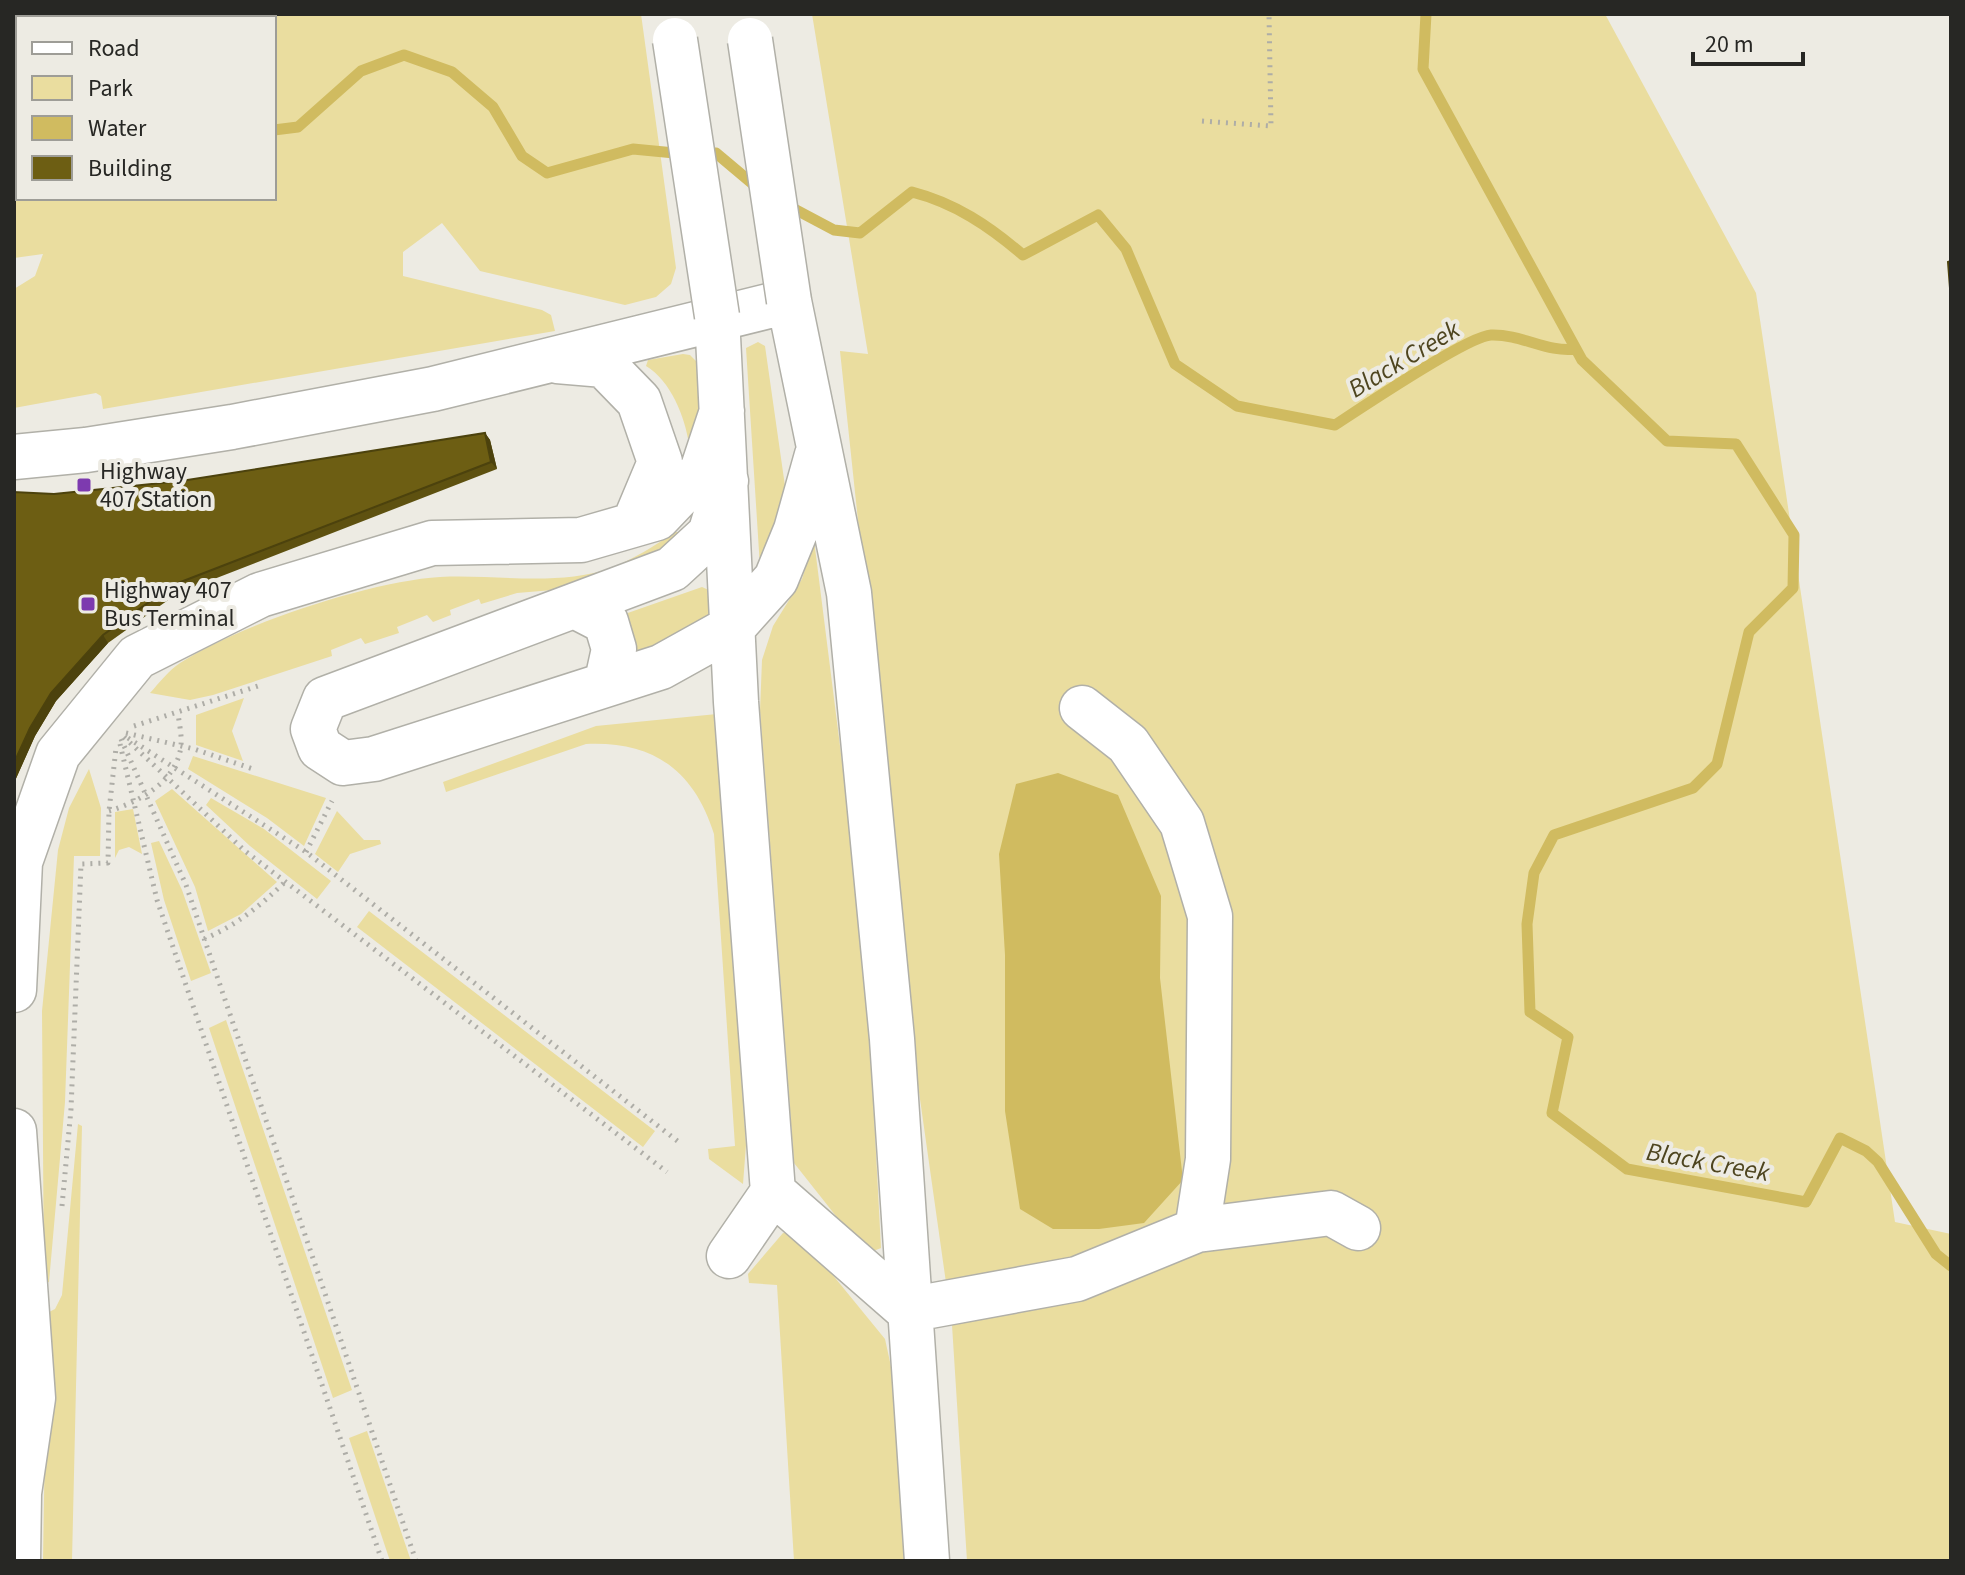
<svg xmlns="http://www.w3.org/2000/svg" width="1965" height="1575" font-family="'Source Sans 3',sans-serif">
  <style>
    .green { fill: #eadd9f; fill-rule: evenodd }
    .water { fill: #d0bb60 }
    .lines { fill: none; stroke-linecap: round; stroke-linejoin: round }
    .stream { stroke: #d0bb60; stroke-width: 11 }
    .minor-casing { stroke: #b1b0a8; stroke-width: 47 }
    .path { stroke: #aeada7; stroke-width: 5; stroke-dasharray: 2 6; stroke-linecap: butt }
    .minor { stroke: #fff; stroke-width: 44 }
    .minor-bridge-casing { stroke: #b1b0a8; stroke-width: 47; stroke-linecap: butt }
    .minor-bridge { stroke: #fff; stroke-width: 44 }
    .wall { fill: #5e5110 }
    .shaded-wall { fill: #4c420d }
    .building { fill: #6d5e13; stroke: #4c420d; stroke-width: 2 }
    .poi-dot { fill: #7d3aaf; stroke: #edebe3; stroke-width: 3 }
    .labels { text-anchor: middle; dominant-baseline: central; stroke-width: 8; stroke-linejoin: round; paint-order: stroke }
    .poi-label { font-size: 24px; fill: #272724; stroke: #edebe3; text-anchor: start }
    .water-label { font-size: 26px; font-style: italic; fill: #4e451f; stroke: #edebe3 }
  </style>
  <rect width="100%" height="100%" fill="#edebe3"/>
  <path class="green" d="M14,14H641L676,268L671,284L656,297L625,305L480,271L442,223L403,252V276L542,310L551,315L555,331L103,409L101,396L96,393L14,408V289L35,276L43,254L14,258ZM18,18H274V198H18Z
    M812,14H1605L1756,293L1895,1222L1951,1234V1561H967L952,1325L918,1085L840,351L868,354Z
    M758,342L765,346L787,500L760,567L746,348Z
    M683,354L690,355L699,364L700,404L689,444C685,417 671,381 646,366L648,360Z
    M675,532H683L686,538L601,586L517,593L481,604L479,599L450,610L451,615L433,622L427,615L397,627L399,633L365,644L361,638L331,650L332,656L213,695L190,700L150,693C159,683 169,670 180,663C238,625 371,581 440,577C496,574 557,587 611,568C634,559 654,546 675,532Z
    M814,540L865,944L881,1248L866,1254L794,1163L760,711L762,660L773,626L802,579Z
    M702,587L713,592L714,602L706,629L633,656L622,615Z
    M244,698L232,731L243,761L196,745V715Z
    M717,714L746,1145L743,1184L709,1159L708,1149L735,1146L714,834C694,770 653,741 586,744L446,792L443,782L596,726Z
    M193,756L326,798L304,846L267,818L188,769Z
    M89,769L101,808L100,856H74L65,1102L49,1282L44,1284L42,1011L58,850L69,808Z
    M172,789L277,882L241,914L208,931L195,887L155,801Z
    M211,798L264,829L331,881L317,899L250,846L206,805Z
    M133,809L142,854L129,847L119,850L115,858V812Z
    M337,811L364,840H380L381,844L350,854L338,872L315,854Z
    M159,841L182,890L211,973L191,981L164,900L151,843Z
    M369,911L655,1131L643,1147L357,927Z
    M226,1020L352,1390L333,1398L209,1028Z
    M78,1124L82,1126L72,1561H43L47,1313L55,1309L62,1295Z
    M796,1230L885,1339L892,1371L904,1561H794L777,1285L749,1283L748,1274L783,1233Z
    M367,1431L411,1561H390L349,1438Z"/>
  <path class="water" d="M1058,773L1118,795L1161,896L1160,978L1183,1180L1144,1223L1099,1229H1053L1020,1209L1005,1111V955L999,854L1016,784Z"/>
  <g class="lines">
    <path class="stream" d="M1426,14L1423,69L1582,360L1667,441L1736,444L1794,535L1793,588L1749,632L1717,764L1693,788L1554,835L1534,873L1527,924L1530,1012L1568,1037L1552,1113L1627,1169L1806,1202L1840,1138L1866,1151L1878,1162L1936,1254L1951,1266
      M274,130L298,127L361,71L404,55L452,72L493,107L522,156L547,173L633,149L685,154
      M703,153H716L760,190
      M785,204L834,230L860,233L912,192C955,203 989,226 1023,255L1098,215L1126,249L1175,364L1237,406L1335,425C1361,408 1468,336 1491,335C1522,334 1547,353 1576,349"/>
    <g class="minor-casing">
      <path id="minor" d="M717,316L736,702L773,1192L729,1256
        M557,361L604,365L639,401L660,462L634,524
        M14,457L86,450L232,427L433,389L789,301L849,593L892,1039L927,1561
        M726,481L710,534L672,569L325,699L313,729L320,748L343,763L374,759L661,667L733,627L776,579L796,530L817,455
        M575,606L606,622L614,649L607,681
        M14,990L20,862L58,754L137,657L260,595L432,543L581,540L657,518L702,471L722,411
        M14,1131L33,1398L19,1493L18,1561
        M773,1192L908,1310L1077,1279L1197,1230L1208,1159L1210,916L1182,823L1128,744L1082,708
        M1197,1230L1331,1213L1358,1228"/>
    </g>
    <path class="path" d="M1202,121L1271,126L1269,14
      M134,726L258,686
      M126,733L194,749L256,770
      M124,737L245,851L667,1172
      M128,738L306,852L680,1143
      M121,739L186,885L416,1561
      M120,744L157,900L382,1561
      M109,811C139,802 178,781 181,745C182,735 179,723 178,713
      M306,852L332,801
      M204,939C237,925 260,906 287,880
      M62,1206L71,1109L81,864L108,863L109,811L116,748"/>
    <use href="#minor" class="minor"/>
    <g class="minor-bridge-casing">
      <path id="minor-bridge" d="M675,40L717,316
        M750,40L789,301"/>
    </g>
    <use href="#minor-bridge" class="minor-bridge"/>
  </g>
  <path class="wall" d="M485,433L490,440L497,469L178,593L108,643L56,701L35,736L14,783V492L54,494L181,481Z"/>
  <path class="shaded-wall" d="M485,433L490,440L497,469L491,462Z
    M103,635L108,643L56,701L35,736L14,783V763L30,728L51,693Z"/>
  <path class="building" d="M1951,261V301L1948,262Z
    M485,433L491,462L173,585L103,635L51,693L30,728L14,763V492L54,494L181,481Z"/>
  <g class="poi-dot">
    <rect x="76" y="477" width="16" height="16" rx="4"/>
    <rect x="80" y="596" width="16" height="16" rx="4"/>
  </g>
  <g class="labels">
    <g class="poi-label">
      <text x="100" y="471">Highway<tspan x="100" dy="28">407 Station</tspan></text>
      <text x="104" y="590">Highway 407<tspan x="104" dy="28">Bus Terminal</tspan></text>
    </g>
    <g class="water-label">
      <text transform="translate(1404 359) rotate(-31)">Black Creek</text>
      <text transform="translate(1708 1162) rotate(10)">Black Creek</text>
    </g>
  </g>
  <rect width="1965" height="1575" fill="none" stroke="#272724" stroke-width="32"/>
  <rect x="16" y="16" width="260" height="184" fill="#edebe3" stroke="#9e9d97" stroke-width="2"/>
  <rect x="32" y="42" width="40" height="12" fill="#ffffff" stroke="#9e9d97" stroke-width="2"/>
  <text x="88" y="56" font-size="24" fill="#272724">Road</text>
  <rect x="32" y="76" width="40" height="24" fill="#eadd9f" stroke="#9e9d97" stroke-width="2"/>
  <text x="88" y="96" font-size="24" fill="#272724">Park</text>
  <rect x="32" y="116" width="40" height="24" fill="#d0bb60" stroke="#9e9d97" stroke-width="2"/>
  <text x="88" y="136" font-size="24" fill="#272724">Water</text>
  <rect x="32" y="156" width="40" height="24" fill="#6d5e13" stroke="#9e9d97" stroke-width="2"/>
  <text x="88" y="176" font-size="24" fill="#272724">Building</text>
  <path d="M1693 52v12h110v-12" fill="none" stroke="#272724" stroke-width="4"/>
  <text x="1705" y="52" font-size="24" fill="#272724" stroke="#edebe3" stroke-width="6" paint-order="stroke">20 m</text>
</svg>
